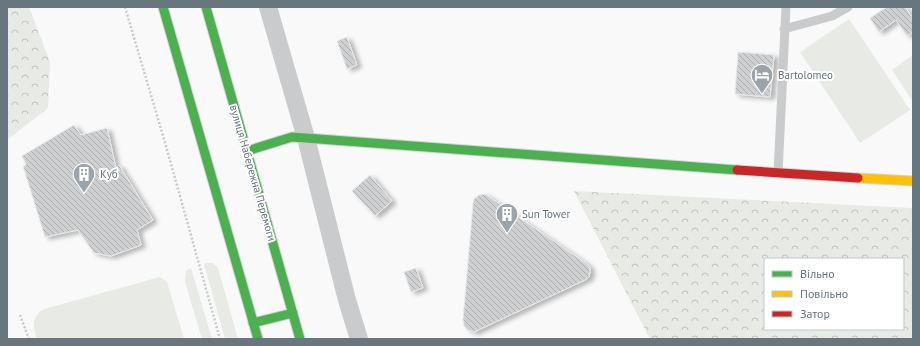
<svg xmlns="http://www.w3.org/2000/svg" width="920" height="346" font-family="'PT Sans',sans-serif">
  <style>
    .green { fill: #e8eae6 }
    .forest { fill: url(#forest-crowns); fill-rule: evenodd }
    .building { fill: url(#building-back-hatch); stroke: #e8e8e8; filter: url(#shadow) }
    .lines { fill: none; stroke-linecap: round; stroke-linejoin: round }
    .fast-casing { stroke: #d4d5d6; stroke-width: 11 }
    .slow-casing { stroke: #d4d5d6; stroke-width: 11 }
    .jam-casing { stroke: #d4d5d6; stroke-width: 11 }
    .path { stroke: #c8c9ca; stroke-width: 2.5; stroke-dasharray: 2 2; stroke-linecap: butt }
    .lane { stroke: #cacbcc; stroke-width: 9 }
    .street { stroke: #cacbcc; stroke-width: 18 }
    .fast { stroke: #4caf50; stroke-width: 9 }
    .slow { stroke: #ffc107; stroke-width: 9 }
    .jam { stroke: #c62828; stroke-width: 9 }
    .labels { text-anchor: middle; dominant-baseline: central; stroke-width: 4; stroke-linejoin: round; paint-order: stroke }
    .poi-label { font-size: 11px; fill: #67767f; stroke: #fff; text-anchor: start }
    .street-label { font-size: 11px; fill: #67767f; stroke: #fff }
  </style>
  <defs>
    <pattern id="forest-crowns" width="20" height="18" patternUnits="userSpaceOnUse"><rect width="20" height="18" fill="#e8eae6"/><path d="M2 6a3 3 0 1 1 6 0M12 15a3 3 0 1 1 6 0" fill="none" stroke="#c0c2c0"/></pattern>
    <pattern id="building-back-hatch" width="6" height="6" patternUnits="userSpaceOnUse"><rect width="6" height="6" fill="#ced0d1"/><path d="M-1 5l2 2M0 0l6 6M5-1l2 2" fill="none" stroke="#abadaf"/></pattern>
    <filter id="shadow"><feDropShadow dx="4.5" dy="2.5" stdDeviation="2" flood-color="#0004"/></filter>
  </defs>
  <rect width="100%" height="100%" fill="#f9f9f9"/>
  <path class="green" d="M849,19L910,110L860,143L800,52Z
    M913,55V102L892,70Z
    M206,263H213L218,268L238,339H225L204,264Z
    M191,268L212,339H202L185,282L186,271Z
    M160,277L167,282L184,339H37C33,326 31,317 44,309Z"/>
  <path class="forest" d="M7,7H29L50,62L48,108L7,140Z
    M574,191L913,208V339H650ZM765,259H903V329H765Z"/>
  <path class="building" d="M887,7H905L913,19V32L907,36L896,20L879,32L870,18Z
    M347,37L357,65L347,69L337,41Z
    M738,52L774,55L770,97L735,94Z
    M74,125L81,135L107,128L116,168L119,165L153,220L137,230L141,245L111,256L94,253L78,230L45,237L23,166L26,165L22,156Z
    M370,175L392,201L375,216L352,191Z
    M485,194L587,264L590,268V272L589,277L585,280L474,332L468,330L464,326L463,320L473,204L474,199L479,195Z
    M416,268L423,288L411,292L404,272Z"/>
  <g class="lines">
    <g class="fast-casing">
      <path id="fast" d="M163,7L258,339
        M206,7L300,339
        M247,151L292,137L737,170
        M253,323L293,313"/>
    </g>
    <g class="slow-casing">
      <path id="slow" d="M858,178L913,181"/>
    </g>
    <g class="jam-casing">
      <path id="jam" d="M737,170L858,178"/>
    </g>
    <path class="path" d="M125,7L166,146L220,339
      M20,315L29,339"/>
    <path class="lane" d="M784,29L832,16L848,7
      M778,173L786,7"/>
    <path class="street" d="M268,7L306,138L347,300L359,339"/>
    <use href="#fast" class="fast"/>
    <use href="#slow" class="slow"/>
    <use href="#jam" class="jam"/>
  </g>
  <defs>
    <g id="hotel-pin" transform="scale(1.15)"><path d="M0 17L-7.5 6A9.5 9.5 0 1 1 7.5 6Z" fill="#9aa4aa" stroke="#fff"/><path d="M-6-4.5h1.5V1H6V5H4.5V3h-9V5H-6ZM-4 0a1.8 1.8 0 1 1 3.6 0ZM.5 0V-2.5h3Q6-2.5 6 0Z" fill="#fff"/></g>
    <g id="building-pin" transform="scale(1.15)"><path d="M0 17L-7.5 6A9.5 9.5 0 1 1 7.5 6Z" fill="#9aa4aa" stroke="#fff"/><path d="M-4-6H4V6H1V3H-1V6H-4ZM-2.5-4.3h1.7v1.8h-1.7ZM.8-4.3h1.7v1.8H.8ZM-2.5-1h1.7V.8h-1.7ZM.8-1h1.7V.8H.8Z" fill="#fff"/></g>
  </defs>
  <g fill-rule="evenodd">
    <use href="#hotel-pin" x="762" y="75"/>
    <use href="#building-pin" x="84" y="174"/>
    <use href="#building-pin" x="507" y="214"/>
  </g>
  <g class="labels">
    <g class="poi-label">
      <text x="778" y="75">Bartolomeo</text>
      <text x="100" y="174">Куб</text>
      <text x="522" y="214">Sun Tower</text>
    </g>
    <g class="street-label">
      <text transform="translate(253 173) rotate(74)">вулиця Набережна Перемоги</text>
    </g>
  </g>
  <rect width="920" height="346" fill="none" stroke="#67767f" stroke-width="16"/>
  <rect x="764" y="258" width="140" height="72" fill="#ffffff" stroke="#c2c8cc"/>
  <rect x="772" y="271" width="20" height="6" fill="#4caf50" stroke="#c2c8cc"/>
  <text x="800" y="278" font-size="12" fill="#67767f">Вільно</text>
  <rect x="772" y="291" width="20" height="6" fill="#ffc107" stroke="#c2c8cc"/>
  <text x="800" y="298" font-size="12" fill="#67767f">Повільно</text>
  <rect x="772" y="311" width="20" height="6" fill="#c62828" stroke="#c2c8cc"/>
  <text x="800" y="318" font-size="12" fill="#67767f">Затор</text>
</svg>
